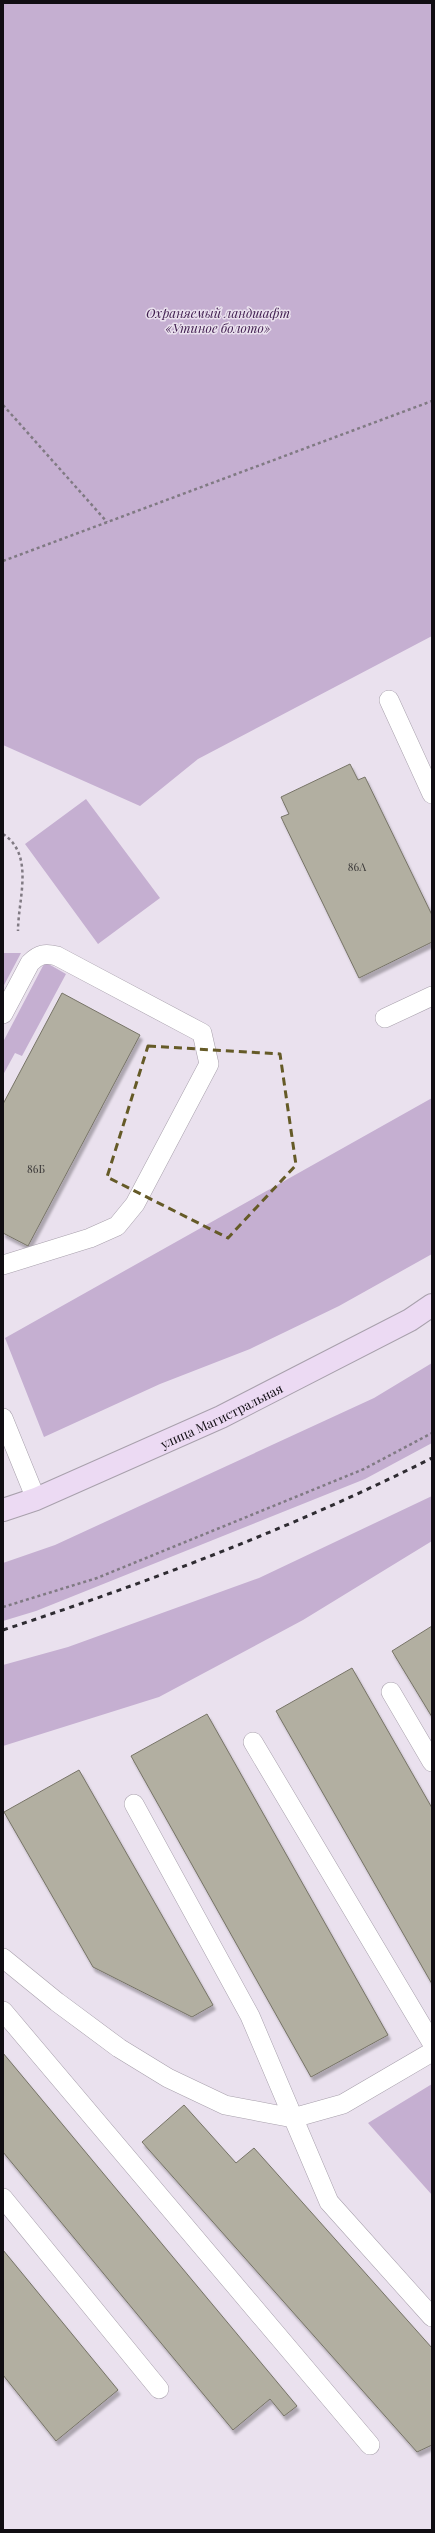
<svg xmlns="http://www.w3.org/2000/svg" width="435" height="2533" font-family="'Playfair Display',serif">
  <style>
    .green { fill: #c5afd1 }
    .building { fill: #b2afa1; stroke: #777467; filter: url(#shadow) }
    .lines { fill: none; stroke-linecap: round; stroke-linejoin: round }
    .service-casing { stroke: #a8a0ac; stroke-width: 20 }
    .secondary-casing { stroke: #a8a0ac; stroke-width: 24 }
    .path { stroke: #807a83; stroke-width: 2.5; stroke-dasharray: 3 3; stroke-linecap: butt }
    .service { stroke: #fff; stroke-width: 19 }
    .secondary { stroke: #ecdaf3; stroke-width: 22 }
    .rail { stroke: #2f2c32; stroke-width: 3; stroke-dasharray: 5 5; stroke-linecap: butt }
    .marked { fill: none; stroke: #655a27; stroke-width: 3; stroke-dasharray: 8 5; stroke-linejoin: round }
    .labels { text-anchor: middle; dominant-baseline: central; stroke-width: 3; stroke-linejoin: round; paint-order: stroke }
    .number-label { font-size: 11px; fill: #383636 }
    .park-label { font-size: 13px; font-style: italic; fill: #3f1c4e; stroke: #eae1ee }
    .street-label { font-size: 13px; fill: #100d12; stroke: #eae1ee }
  </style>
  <defs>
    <filter id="shadow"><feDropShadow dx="2.5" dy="4.5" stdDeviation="1" flood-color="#0004"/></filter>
  </defs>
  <rect width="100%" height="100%" fill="#eae1ee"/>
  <path class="green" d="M3,3H432V636L198,759L140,806L3,745Z
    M86,799L160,898L98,944L25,844Z
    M3,953H21L3,987Z
    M45,962L66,974L22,1056L15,1053L3,1075V1042Z
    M432,1098V1254L339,1306L250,1349L160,1384L44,1437L5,1338Z
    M432,1363V1443L365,1479L36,1611L3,1621V1563L55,1545L374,1398Z
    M432,1496V1541L303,1620L159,1697L3,1746V1665L68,1647L259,1578Z
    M432,2084V2195L368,2123Z"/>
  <path class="building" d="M350,764L358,780L365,777L432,915V942L359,978L281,817L289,814L281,797Z
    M62,993L140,1035L28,1246L3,1233V1104Z
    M432,1626V1717L392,1651Z
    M352,1668L432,1808V1984L276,1711Z
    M207,1714L388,2035L311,2077L131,1756Z
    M79,1770L213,2005L192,2017L93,1967L4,1812Z
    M3,2053L297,2406L284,2416L270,2399L233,2430L3,2152Z
    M184,2105L236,2163L254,2148L432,2348V2445L417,2452L142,2142Z
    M3,2250L118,2390L56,2441L3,2375Z"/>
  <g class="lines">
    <g class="service-casing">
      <path id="service" d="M389,700L432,794
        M3,1014L30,963C39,954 45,953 57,956L202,1033L209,1064L135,1204L117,1226L90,1238L3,1265
        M385,1018L432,996
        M3,1418L36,1499
        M391,1692L432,1762
        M253,1742L432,2043
        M134,1804L250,2016L329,2202L432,2317
        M3,1958L57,2002L119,2048L168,2078L225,2105L293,2118L343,2104L432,2052
        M3,2011L370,2445
        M3,2198L159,2389"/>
    </g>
    <g class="secondary-casing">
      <g id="secondary">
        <path id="s1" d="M3,1510L36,1499L221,1417L410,1320L432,1305"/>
      </g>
    </g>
    <path class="path" d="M3,405L107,522
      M3,561L432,401
      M3,834C35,855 18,899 18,931
      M3,1607L97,1578L364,1469L432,1433"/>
    <use href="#service" class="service"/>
    <use href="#secondary" class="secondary"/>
    <path class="rail" d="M3,1630C149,1582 295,1527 432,1458"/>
  </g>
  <path class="marked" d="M148,1046L280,1054L296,1165L228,1238L107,1177Z"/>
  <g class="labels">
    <g class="number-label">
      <text x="357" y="866">86А</text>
      <text x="36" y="1168">86Б</text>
    </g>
    <g class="park-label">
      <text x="218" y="312">Охраняемый ландшафт<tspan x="218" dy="15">«Утиное болото»</tspan></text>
    </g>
    <g class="street-label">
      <text stroke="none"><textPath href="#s1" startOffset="238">улица Магистральная</textPath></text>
    </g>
  </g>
  <rect width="435" height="2533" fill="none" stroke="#100d12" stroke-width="8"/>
</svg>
